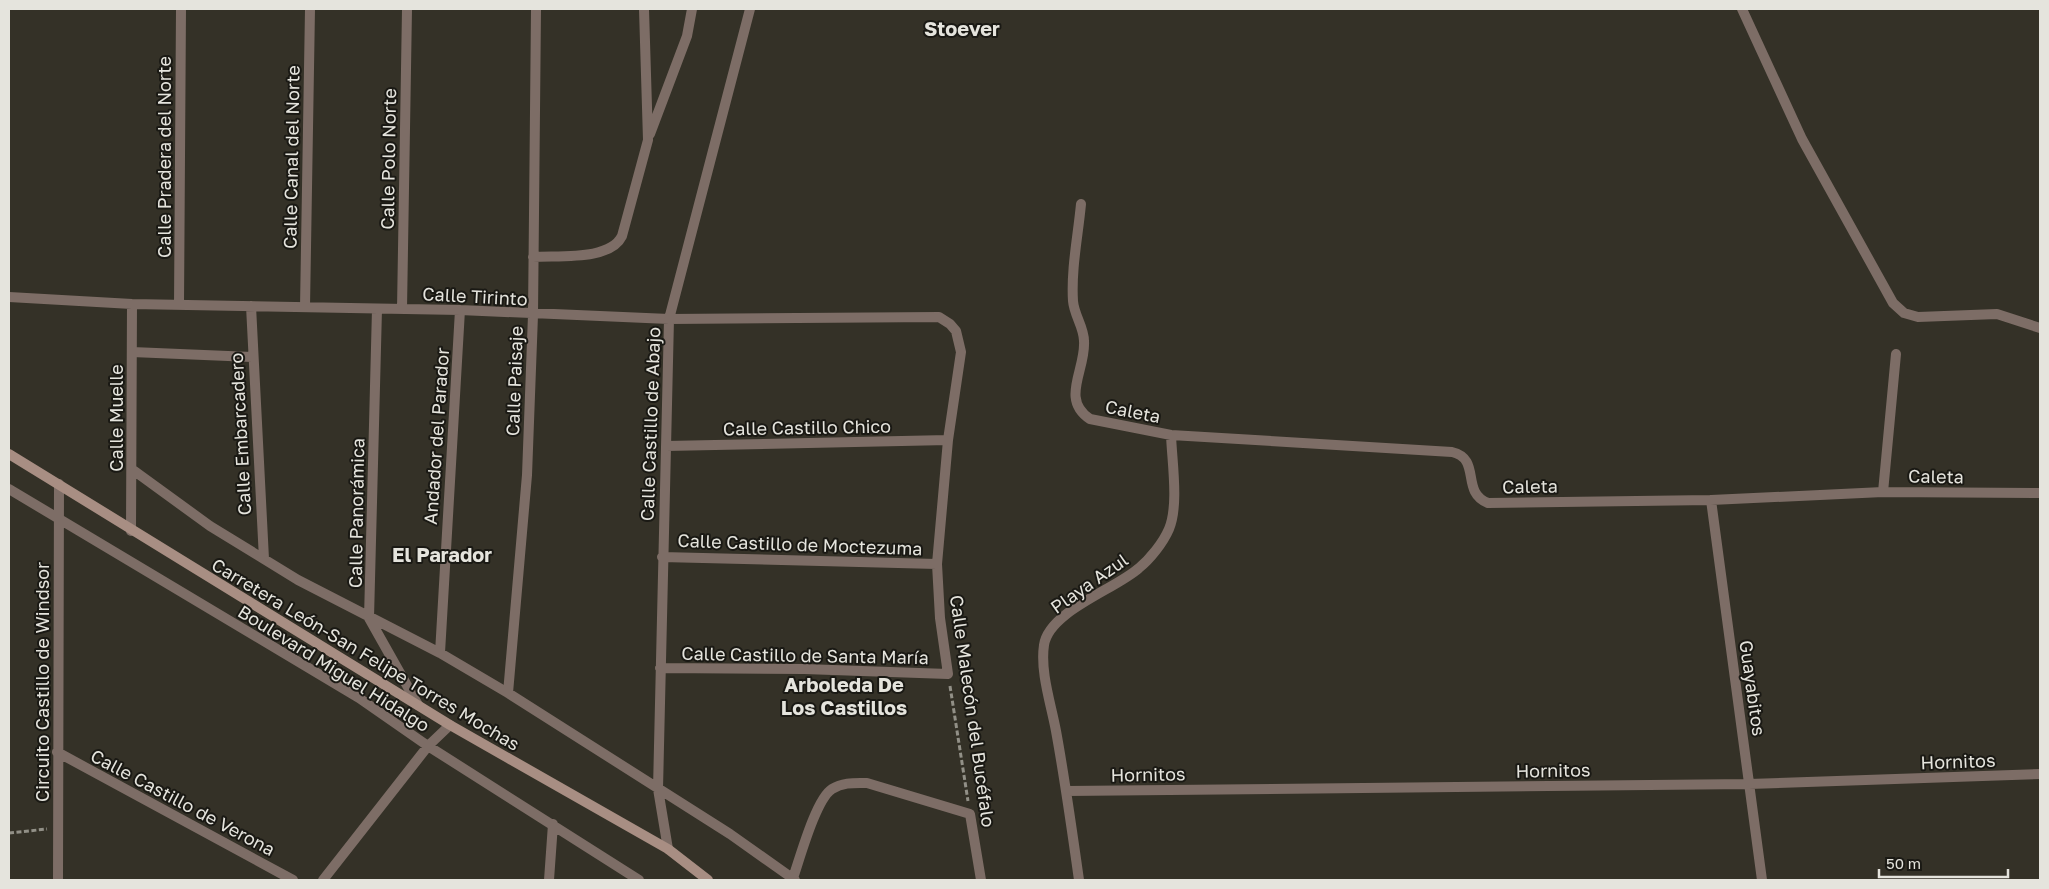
<svg xmlns="http://www.w3.org/2000/svg" width="2049" height="889" font-family="'Golos Text',sans-serif">
  <style>
    .lines { fill: none; stroke-linecap: round; stroke-linejoin: round }
    .path { stroke: #929087; stroke-width: 3; stroke-dasharray: 5 2.5; stroke-linecap: butt }
    .street { stroke: #7d6d66; stroke-width: 10 }
    .secondary { stroke: #a88e83; stroke-width: 10 }
    .labels { text-anchor: middle; dominant-baseline: central; stroke-width: 4; stroke-linejoin: round; paint-order: stroke }
    .street-label { font-size: 18px; fill: #e5e4dd; stroke: #1a1914 }
    .quarter-label { font-size: 20px; font-weight: bold; fill: #e5e4dd; stroke: #1a1914 }
  </style>
  <rect width="100%" height="100%" fill="#343127"/>
  <g class="lines">
    <path class="path" d="M950,686L968,801
      M9,833L47,829"/>
    <path class="street" d="M1742,9L1802,139L1893,303L1904,313L1918,317L1997,314L2040,328
      M650,134L687,36L692,9
      M1081,204C1078,236 1071,269 1073,301C1074,315 1084,327 1084,341C1086,370 1060,399 1090,419L1171,435L1452,452C1482,459 1460,492 1488,503L1711,500L1883,492L2040,493
      M533,257C558,255 610,261 622,236L648,140L644,9
      M9,297L132,304L460,310L669,319L939,317L950,324L956,331L961,352L948,440L937,564L940,618L948,674L804,669L660,668
      M179,305L181,9
      M251,306L264,559
      M305,307L310,9
      M377,309L369,618L418,705
      M402,309L407,9
      M132,352L252,357
      M666,446L948,440
      M133,470L210,526L298,580L440,653L508,693L730,834L795,880
      M9,489L359,698L428,746L639,880
      M1883,492L1896,354
      M1711,500L1762,880
      M131,531L132,304
      M662,557L937,564
      M440,653L460,310
      M508,693L527,475L533,315L536,9
      M57,752L293,880
      M1066,791L1749,784L2040,774
      M668,849L658,789L669,319L750,9
      M793,878C800,858 816,799 832,789C843,782 855,783 867,783L970,814L981,880
      M58,880L59,484
      M323,880L428,746L450,725
      M549,880L553,824
      M1079,880C1072,830 1065,780 1056,731C1051,704 1040,672 1044,645C1049,611 1116,589 1139,568C1150,559 1163,543 1169,529C1179,505 1172,462 1171,435"/>
    <path class="secondary" d="M9,454L450,725L668,849L708,880"/>
  </g>
  <g class="labels">
    <g class="street-label">
      <text transform="translate(164 157) rotate(-90)">Calle Pradera del Norte</text>
      <text transform="translate(291 157) rotate(-89)">Calle Canal del Norte</text>
      <text transform="translate(388 159) rotate(-89)">Calle Polo Norte</text>
      <text transform="translate(475 296) rotate(3)">Calle Tirinto</text>
      <text transform="translate(514 381) rotate(-88)">Calle Paisaje</text>
      <text transform="translate(1133 411) rotate(11)">Caleta</text>
      <text transform="translate(116 418) rotate(-90)">Calle Muelle</text>
      <text transform="translate(650 424) rotate(-88)">Calle Castillo de Abajo</text>
      <text transform="translate(807 427) rotate(-1)">Calle Castillo Chico</text>
      <text transform="translate(240 434) rotate(-93)">Calle Embarcadero</text>
      <text transform="translate(436 436) rotate(-86)">Andador del Parador</text>
      <text transform="translate(1936 476) rotate(1)">Caleta</text>
      <text transform="translate(1530 486) rotate(-1)">Caleta</text>
      <text transform="translate(356 513) rotate(-89)">Calle Panorámica</text>
      <text transform="translate(800 544) rotate(2)">Calle Castillo de Moctezuma</text>
      <text transform="translate(1089 583) rotate(-35)">Playa Azul</text>
      <text transform="translate(366 654) rotate(31)">Carretera León-San Felipe Torres Mochas</text>
      <text transform="translate(805 655) rotate(1)">Calle Castillo de Santa María</text>
      <text transform="translate(334 668) rotate(32)">Boulevard Miguel Hidalgo</text>
      <text transform="translate(42 682) rotate(-90)">Circuito Castillo de Windsor</text>
      <text transform="translate(1753 688) rotate(82)">Guayabitos</text>
      <text transform="translate(973 711) rotate(82)">Calle Malecón del Bucéfalo</text>
      <text transform="translate(1958 761) rotate(-2)">Hornitos</text>
      <text transform="translate(1553 770) rotate(-1)">Hornitos</text>
      <text transform="translate(1148 774) rotate(-1)">Hornitos</text>
      <text transform="translate(183 802) rotate(28)">Calle Castillo de Verona</text>
    </g>
    <g class="quarter-label">
      <text x="962" y="28">Stoever</text>
      <text x="442" y="554">El Parador</text>
      <text x="844" y="684">Arboleda De<tspan x="844" dy="23">Los Castillos</tspan></text>
    </g>
  </g>
  <rect width="2049" height="889" fill="none" stroke="#e5e4dd" stroke-width="20"/>
  <path d="M1879 869v8h129v-8" fill="none" stroke="#e5e4dd" stroke-width="2.5"/>
  <text x="1886" y="869" font-size="15" fill="#e5e4dd" stroke="#1a1914" stroke-width="4" paint-order="stroke">50 m</text>
</svg>
